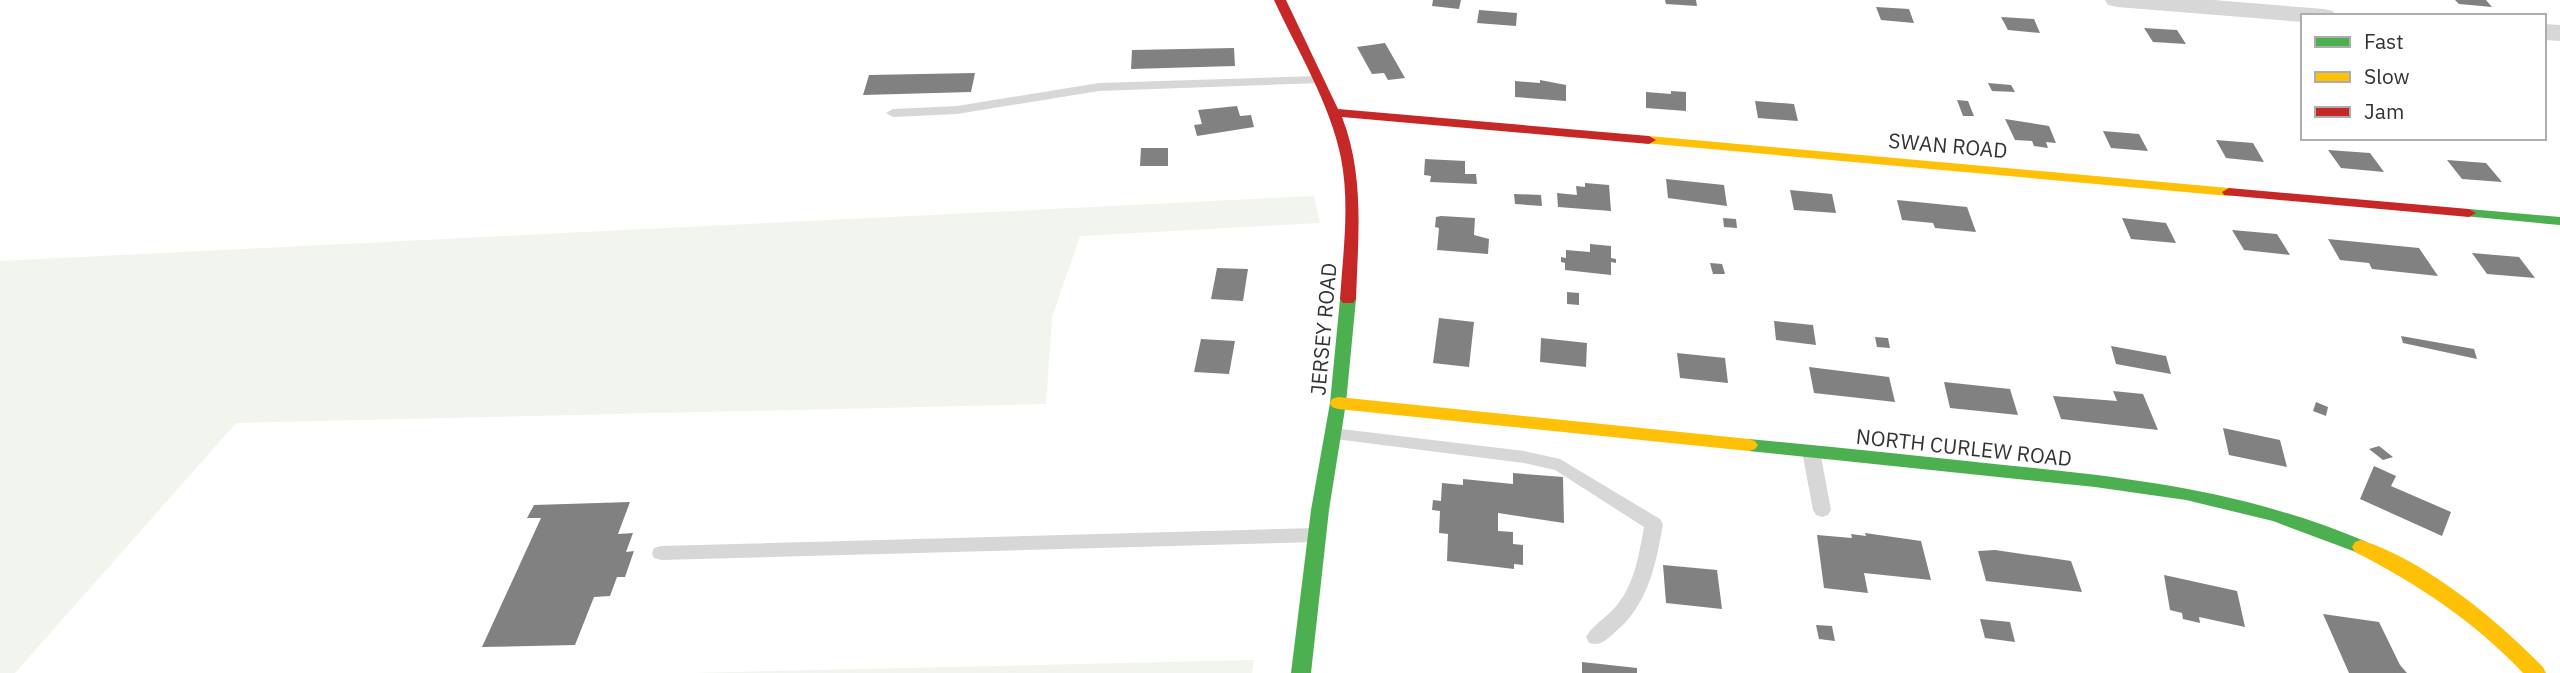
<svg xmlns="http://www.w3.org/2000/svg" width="2560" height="673" font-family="'IBM Plex Sans',sans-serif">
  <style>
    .green { fill: #f1f5ed }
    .building { fill: #818181 }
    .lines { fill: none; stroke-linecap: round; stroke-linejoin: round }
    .lane { fill: #d7d7d7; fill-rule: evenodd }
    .street { fill: #d7d7d7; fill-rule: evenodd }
    .fast { fill: #4caf50; fill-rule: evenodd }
    .slow { fill: #ffc107; fill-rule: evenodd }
    .jam { fill: #c62828; fill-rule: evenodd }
    .labels { text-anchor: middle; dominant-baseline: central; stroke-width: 7; stroke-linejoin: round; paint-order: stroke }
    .street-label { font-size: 21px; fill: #333; stroke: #fff }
  </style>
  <rect width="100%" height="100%" fill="#fff"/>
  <path class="green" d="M1314,196L1320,223L1080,236L1052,317L1046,404L236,423L15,673H0V261Z
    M1254,660L1252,673H691Z"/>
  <path class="building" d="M1433,0H1461L1459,9L1432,6Z
    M1665,0H1696L1697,6L1666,4Z
    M2455,0H2486L2492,7L2459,4Z
    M1876,7L1909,9L1914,23L1881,20Z
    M1479,10L1517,13L1516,26L1477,23Z
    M2001,17L2034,19L2040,33L2008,30Z
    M2144,28L2177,30L2186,44L2153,42Z
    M1385,43L1405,78L1388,80L1384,73L1372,74L1357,47Z
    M1234,48L1235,66L1131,69L1132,50Z
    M975,73L971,92L863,95L869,75Z
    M1540,80L1566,85V101L1515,97V81L1540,83Z
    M1988,83L2011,85L2015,92L1992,91Z
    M1671,91L1686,92V111L1646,108V92L1671,94Z
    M1957,100L1968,101L1974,116H1963Z
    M1755,101L1794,104L1798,121L1758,118Z
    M1237,106L1240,116L1251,115L1254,127L1197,136L1194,125L1202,124L1198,110Z
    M2005,119L2049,126L2056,143L2046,142L2048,148L2034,146L2032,141L2015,140Z
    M2103,131L2139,134L2148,151L2111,148Z
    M2216,140L2253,143L2264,162L2226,158Z
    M1141,148H1168V166H1140Z
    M2328,150L2370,153L2384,172L2341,168Z
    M1425,159L1465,161V174H1476L1477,184L1430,182L1431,176L1424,175Z
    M2447,160L2486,163L2502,182L2462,179Z
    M1666,179L1724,185L1727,206L1668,198Z
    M1585,183L1609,185L1611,211L1558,207L1557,193L1577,195L1576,186L1585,187Z
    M1790,190L1832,194L1836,213L1794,210Z
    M1514,194L1541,195L1542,206L1515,204Z
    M1897,200L1967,207L1976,232L1935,228L1933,223L1902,220Z
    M1441,216L1475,218L1474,235L1489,239L1488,254L1437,250L1439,228L1435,227L1436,217Z
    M1723,218L1736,219L1737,228L1724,227Z
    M2122,218L2166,223L2176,243L2131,239Z
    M2232,230L2277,234L2290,255L2244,250Z
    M2328,239L2419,248L2438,276L2372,269L2369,263L2340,260Z
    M1590,244L1611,246V258L1616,259V263L1611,262V275L1565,270V263L1561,262V257L1566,258V250L1590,252Z
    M2472,253L2519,257L2535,278L2487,274Z
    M1710,263L1722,264L1725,274H1713Z
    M1217,268L1248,269L1243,301L1211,299Z
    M1567,292L1579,293V305L1567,304Z
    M1439,318L1474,322L1469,367L1433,363Z
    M1774,321L1813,325L1816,345L1776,340Z
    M2401,336L2474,349L2477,359L2403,343Z
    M1875,337L1888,338L1890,348L1877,347Z
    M1541,338L1587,343L1586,367L1540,362Z
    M1201,339L1235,341L1229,374L1194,372Z
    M2111,346L2166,356L2171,374L2116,364Z
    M1677,353L1725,358L1728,383L1680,378Z
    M1809,367L1889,377L1895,402L1814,393Z
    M1944,382L2010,389L2018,415L1950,408Z
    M2113,391L2143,394L2158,430L2061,419L2053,396L2117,401Z
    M2316,402L2328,407L2326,416L2313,411Z
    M2223,428L2280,440L2287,467L2229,455Z
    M2379,446L2393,457L2383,460L2369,449Z
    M2374,466L2396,476L2391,486L2451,512L2442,536L2360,499Z
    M1513,473L1563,477L1564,523L1498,513V531L1513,532V544L1523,545V565L1514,564V569L1447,561L1448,534L1439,533L1440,511L1432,510L1433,500L1441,501L1442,483L1463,485V479L1513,484Z
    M630,502L618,534L633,533L626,552L634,551L625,577H617L610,596L594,597L575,645L482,647L541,518H527L534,505Z
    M1865,533L1921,541L1931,580L1864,573L1868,593L1824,588L1817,535L1852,538L1851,534L1866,536Z
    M1995,550L2071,561L2082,592L1986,581L1978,551Z
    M1663,565L1717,570L1722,609L1666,603Z
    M2164,575L2237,591L2245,627L2199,617L2200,623L2183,619L2182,613L2170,610Z
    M2323,614L2379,622L2400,665L2407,673H2349Z
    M1980,619L2010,622L2015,642L1985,638Z
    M1816,625L1832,626L1835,641L1819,639Z
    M1582,662L1637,668V673H1582Z"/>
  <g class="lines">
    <path class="lane" d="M1317,76L1323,80L1321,83L1099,91L957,114L893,117L886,113L893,109L957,106L1099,83Z
      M1333,428L1524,451L1560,459L1660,519L1663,524C1656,565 1648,606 1613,634C1605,641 1600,646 1589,643L1586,637C1593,624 1608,617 1617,605C1635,583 1639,554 1644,527L1555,470L1524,463L1327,438L1325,434L1327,430Z
      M1811,445L1817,447L1820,451L1831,510L1828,515L1822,517L1816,515L1813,510L1802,451L1805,447Z
      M1315,528L1321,530L1324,535L1321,540L1315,542L661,560L654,558L652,553L654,548L661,546Z"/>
    <path class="street" d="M2105,0H2213L2324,9L2333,11L2336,16H2303V22L2117,7L2108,5Z
      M2544,24L2560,25V41L2544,40Z"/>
    <path class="fast" d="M2469,209L2560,217V225L2464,216L2462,213Z
      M1348,294L1356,299L1346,403L1329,510L1311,673H1291L1311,510L1330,403L1340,299Z
      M1749,439C1834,447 1919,456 2004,465C2133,478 2246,491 2367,542L2370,547L2367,552L2361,554L2273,521L2186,500L2095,487L1749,451L1743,449L1740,445L1743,441Z"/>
    <path class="slow" d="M1649,136L2229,188L2236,192L2229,196L1644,143L1642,140Z
      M1338,397L1749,439L1755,441L1758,445L1755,449L1749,451L1338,409L1332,407L1330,403L1332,399Z
      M2361,540C2426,561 2496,619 2543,667L2546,673H2523C2475,622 2418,584 2355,552L2352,547L2355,542Z"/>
    <path class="jam" d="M1274,0H1286L1338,109L1649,136L1656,140L1649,144L1342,117C1365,176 1358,237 1356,299L1353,303H1343L1340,299C1343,253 1350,204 1341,158C1330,103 1298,52 1274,0Z
      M2229,188L2469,209L2476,213L2469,217L2224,195L2222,192Z"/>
  </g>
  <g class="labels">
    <g class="street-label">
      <text transform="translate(1948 145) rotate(5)">SWAN ROAD</text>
      <text transform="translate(1323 329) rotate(-85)">JERSEY ROAD</text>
      <text transform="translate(1964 447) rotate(6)">NORTH CURLEW ROAD</text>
    </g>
  </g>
  <rect x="2301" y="14" width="245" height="126" fill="#ffffff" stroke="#adadad" stroke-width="2"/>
  <rect x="2315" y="37" width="35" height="10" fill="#4caf50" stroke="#adadad" stroke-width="2"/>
  <text x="2364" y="49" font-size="21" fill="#333333">Fast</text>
  <rect x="2315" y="72" width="35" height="10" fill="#ffc107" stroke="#adadad" stroke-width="2"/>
  <text x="2364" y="84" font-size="21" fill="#333333">Slow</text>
  <rect x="2315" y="107" width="35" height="10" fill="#c62828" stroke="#adadad" stroke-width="2"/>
  <text x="2364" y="119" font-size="21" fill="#333333">Jam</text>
</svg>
